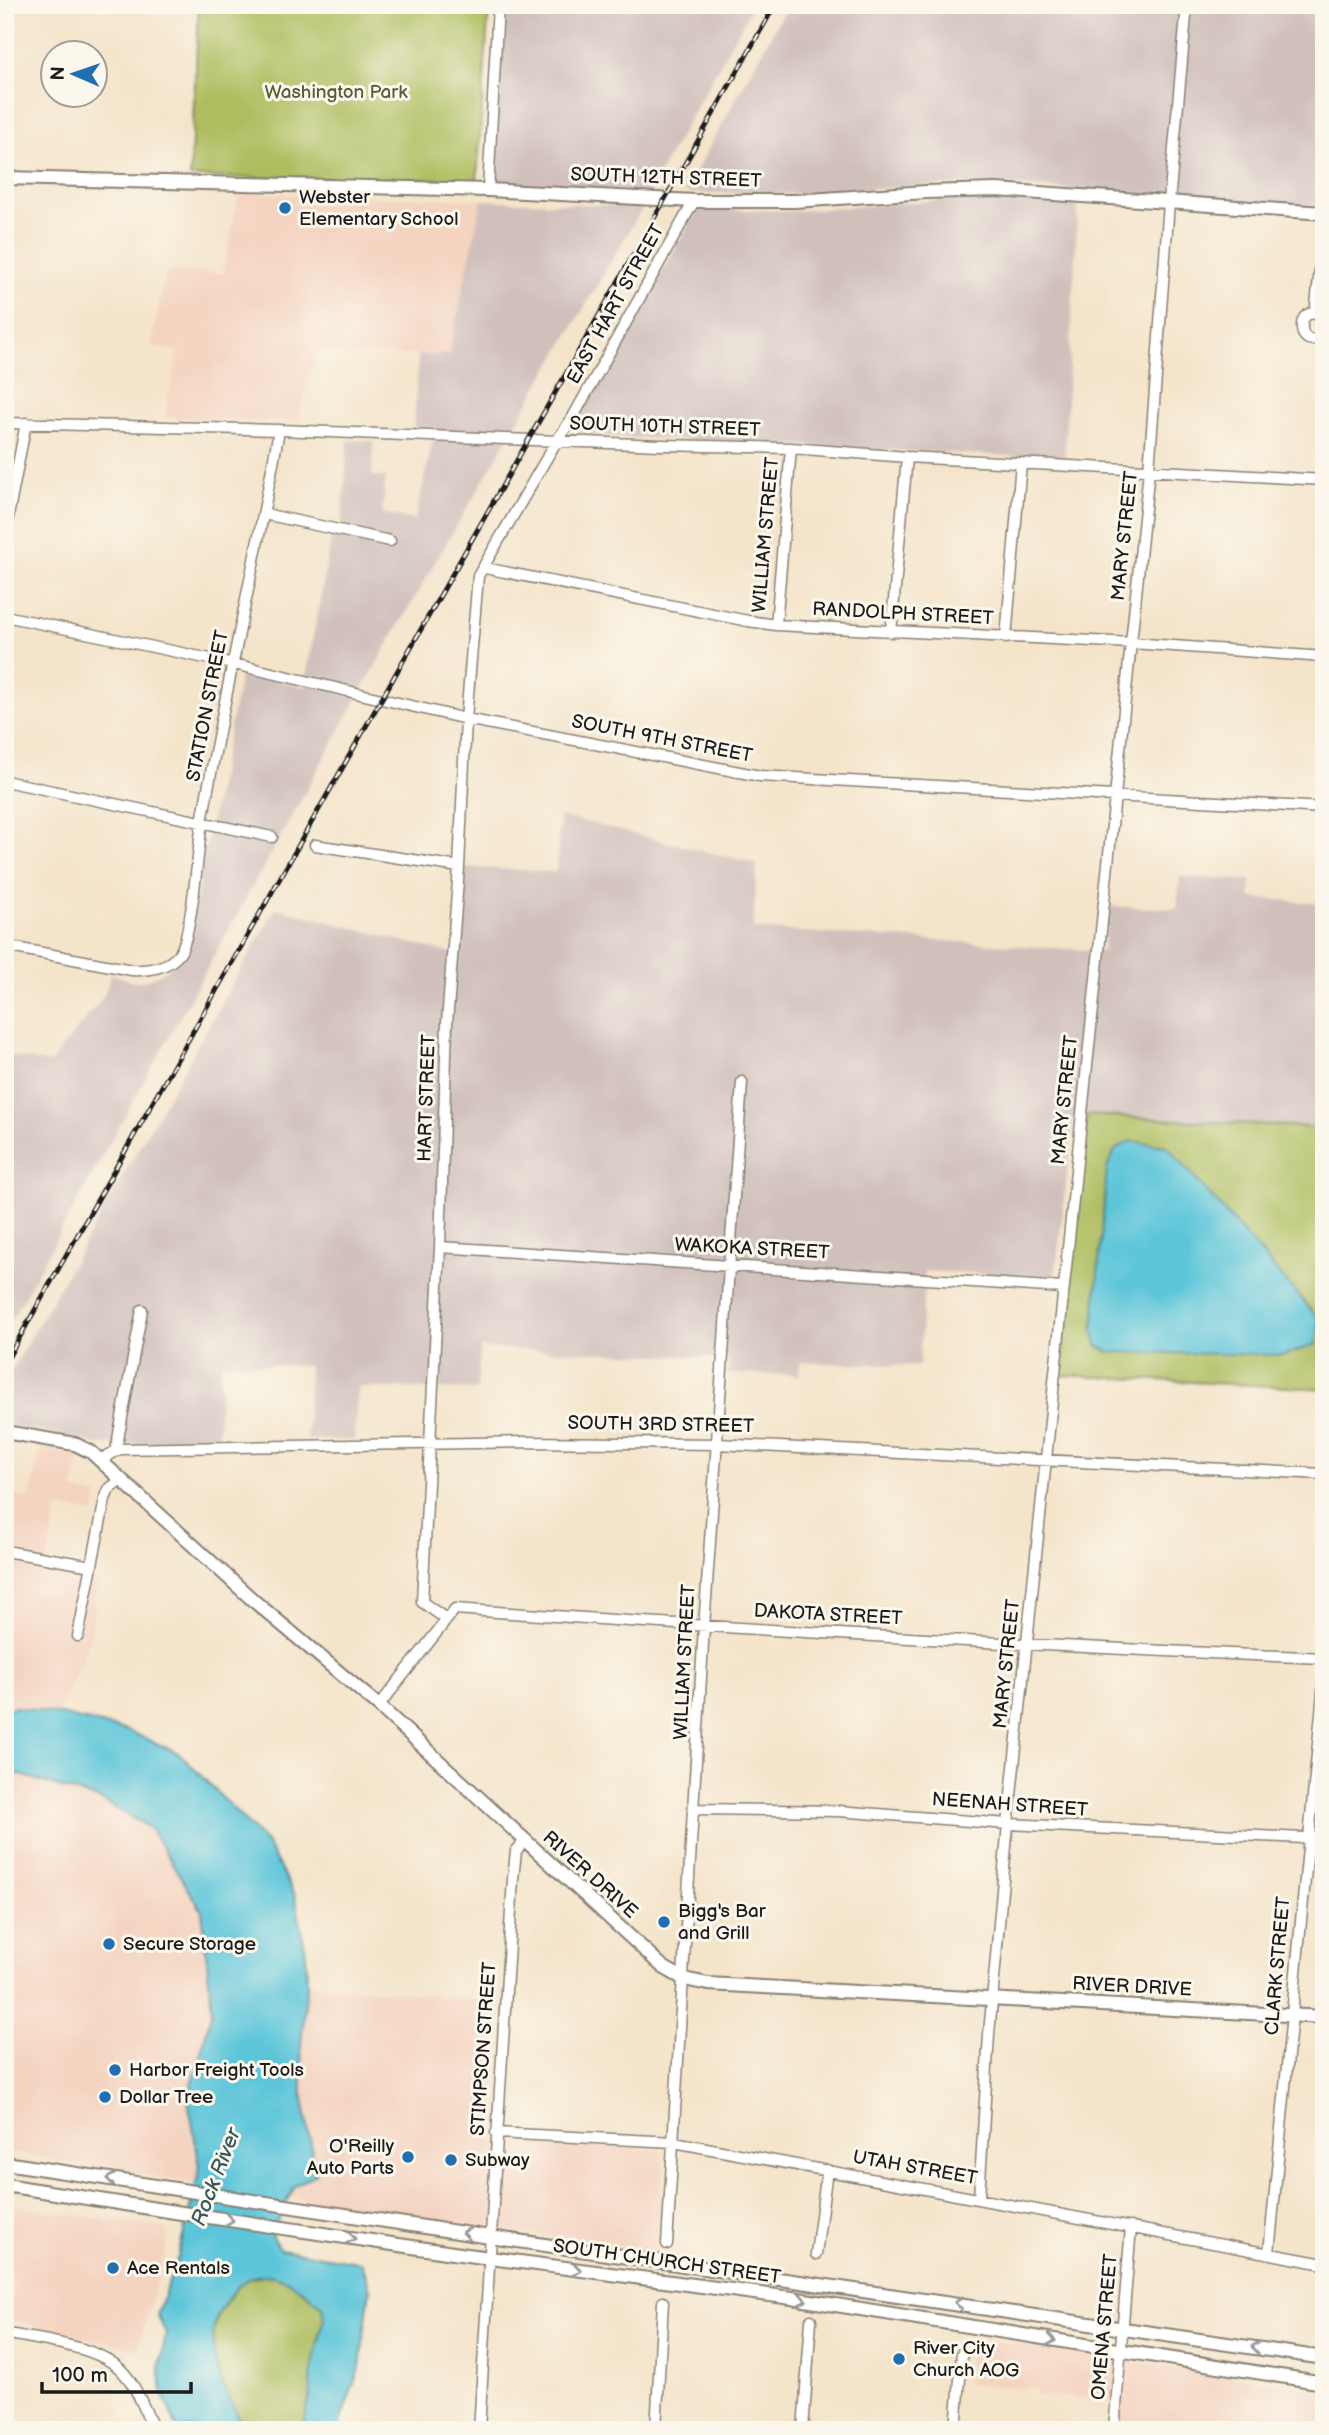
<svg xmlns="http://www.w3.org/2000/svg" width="1329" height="2435" font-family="'Balsamiq Sans',sans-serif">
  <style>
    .built { fill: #f4d3c0 }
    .industrial { fill: #d0c0bc }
    .green { fill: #aebd5f; stroke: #656c3e; stroke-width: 2 }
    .water { fill: #5cc5d9; stroke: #3c707a; stroke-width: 2 }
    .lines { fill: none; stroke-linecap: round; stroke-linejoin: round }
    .street-casing { stroke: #888073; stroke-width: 13 }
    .secondary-casing { stroke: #888073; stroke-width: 16 }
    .street { stroke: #fff; stroke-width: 10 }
    .secondary { stroke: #fff; stroke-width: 12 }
    .rail-casing { stroke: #1c1c1c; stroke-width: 5 }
    .rail { stroke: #fbf7ec; stroke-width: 2.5; stroke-dasharray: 8; stroke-linecap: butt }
    .oneway { stroke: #999 }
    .poi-dot { fill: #1f6fb2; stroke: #fbf7ec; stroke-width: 2.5 }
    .labels { text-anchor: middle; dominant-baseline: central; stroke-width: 6; stroke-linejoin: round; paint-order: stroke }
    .park-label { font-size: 19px; fill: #565c37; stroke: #fbf7ec }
    .street-label { font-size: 19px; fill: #1c1c1c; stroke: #fbf7ec }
    .poi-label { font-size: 19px; fill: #1c1c1c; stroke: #fbf7ec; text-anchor: start }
    .water-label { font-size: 21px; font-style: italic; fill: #32575e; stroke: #fbf7ec }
  </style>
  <rect width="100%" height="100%" fill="#fbf7ec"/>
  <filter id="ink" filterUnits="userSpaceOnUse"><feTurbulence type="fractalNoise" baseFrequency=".0143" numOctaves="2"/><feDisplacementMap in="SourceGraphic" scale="14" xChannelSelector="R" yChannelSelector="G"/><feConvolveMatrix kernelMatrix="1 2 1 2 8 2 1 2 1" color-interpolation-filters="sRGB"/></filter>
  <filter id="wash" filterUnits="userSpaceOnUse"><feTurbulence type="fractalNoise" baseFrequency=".00686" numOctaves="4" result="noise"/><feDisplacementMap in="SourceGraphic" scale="28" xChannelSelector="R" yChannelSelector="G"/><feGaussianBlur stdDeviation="1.57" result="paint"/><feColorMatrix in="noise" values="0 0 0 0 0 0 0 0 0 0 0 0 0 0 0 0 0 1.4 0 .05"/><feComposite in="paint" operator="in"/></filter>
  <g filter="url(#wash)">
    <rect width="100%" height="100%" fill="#f4e4ca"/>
    <path class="built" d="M239,193L482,200L449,354L418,355L316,351L298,422L165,418L177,351L151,345L166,271L223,273Z
      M41,1447L79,1456L73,1490L98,1496L95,1513L57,1507L46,1570L98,1580L91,1638L57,1714L16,1707L5,1709V1493L29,1499Z
      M5,1770L101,1800L150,1828L202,1911L212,2011L188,2100L200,2167L195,2183L91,2167L5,2151Z
      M307,1984L498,2001L488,2141L652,2149L664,2152L660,2254L289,2197L310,2138L305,2119L302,2093L301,2043Z
      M5,2205L165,2228L169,2237L138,2350L5,2319Z
      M969,2337L1324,2390V2430H1118L1121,2400L1037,2395V2389L968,2384Z"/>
    <path class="industrial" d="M501,5H753L648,193L495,186L492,182Z
      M788,5H1324V206L985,184L910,186L802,194L684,193Z
      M959,199L1078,205L1064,459L593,435L576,431L577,420L696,212L701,209L794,211Z
      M482,200L643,207L391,638L5,1331V1055L50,1063L104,996L111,974L131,981H143L161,974L170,967L195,908L203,860L240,677L252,675L304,687L332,533L341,535L348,440L374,441L372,476L386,477L382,513L415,520L436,428L414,427L418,355L449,354Z
      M560,816L757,864L753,929L1103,951L1109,906L1177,909L1180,877L1251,880L1250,898L1321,903L1324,888V1128L1074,1114L1055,1277L925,1271L919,1366L800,1362L799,1375L727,1374L728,1358L480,1348L477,1390L358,1387L354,1440H307L309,1366L221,1363L218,1442L96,1445L76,1438L5,1425V1382L276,908L445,952L458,953L463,867L556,872Z"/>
    <path class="green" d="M199,5H489L477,180L190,177Z
      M1087,1115L1324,1128V1389L1060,1375Z
      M270,2275L291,2281L322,2306L324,2319L315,2355L311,2377V2390L303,2430H245C225,2390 196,2344 226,2302C241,2280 245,2278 270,2275Z"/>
    <path class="water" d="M1130,1141L1167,1146L1319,1319L1316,1345L1284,1355L1110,1352L1098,1346L1093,1331L1107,1168L1115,1150Z
      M16,1707L67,1716L128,1731L179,1753L266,1843L295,1895L306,1953L307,1984L301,2043L302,2093L316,2174L294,2186L271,2236L281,2249L362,2263L370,2289L360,2367L337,2430H303L311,2390V2377L315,2355L324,2319L322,2306C291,2278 257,2257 227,2299C218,2313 211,2327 213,2344C215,2376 231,2402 245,2430L177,2428L164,2397L159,2369L166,2334L157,2314L178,2257L200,2167L188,2100L212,2011L202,1911L150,1828L101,1800L5,1770V1709Z"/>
  </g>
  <g filter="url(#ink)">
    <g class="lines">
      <g class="street-casing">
        <path id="street" d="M488,190L498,5
          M1315,314L1324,232
          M1324,319C1295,295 1294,358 1324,334
          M5,423L279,430L661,445L791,448L907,457L1324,480
          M264,514L390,541
          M5,532L26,423
          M485,568L748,621L776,625L1132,643L1324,657
          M5,616L234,664L466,719L760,776L1324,808
          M776,625L791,448
          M891,632L907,457
          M1006,638L1021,463
          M5,781L272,837
          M315,845L459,867
          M5,946L132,970C148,971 169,968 180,953C192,934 198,849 202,822C225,691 256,561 279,430
          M440,1247L1063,1288
          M116,1450L142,1310
          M100,1460L120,1449L526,1442L717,1444L1324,1474
          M5,1551L92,1566
          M446,1619L422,1602L440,1247L447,1023L459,867L466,719L478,576L556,442L573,417L694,201
          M78,1636L105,1499L109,1489L121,1480
          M379,1706L455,1609C745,1630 1034,1646 1324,1658
          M694,1809L838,1811L1008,1824L1324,1839
          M496,2133L674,2142L1324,2264
          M979,2198L989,2034L1008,1824L1149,470L1169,203L1187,5
          M667,2244L704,1627L742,1082
          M1269,2253L1324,1682
          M816,2254L827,2170
          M5,2333C40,2341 99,2345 123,2372C137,2387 145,2411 154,2430
          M479,2430L513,1879L516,1851L525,1841
          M656,2430L663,2302
          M803,2430L811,2320
          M956,2430L962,2353
          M1114,2430L1131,2227"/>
      </g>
      <g class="secondary-casing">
        <path id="secondary" d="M5,178L488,190L694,201H795L926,192L996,190L1324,213
          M5,1432L75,1444L91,1452L254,1601L379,1706L663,1967L684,1979L708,1984L1324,2017
          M5,2163L490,2237L1324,2358
          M5,2185L175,2212L460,2254L792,2298L1324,2383"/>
      </g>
      <use href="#street" class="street"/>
      <use href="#secondary" class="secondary"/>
      <g class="rail-casing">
        <path id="rail" d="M5,1363L775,5"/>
      </g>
      <use href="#rail" class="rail"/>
    </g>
    <defs><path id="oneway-chevron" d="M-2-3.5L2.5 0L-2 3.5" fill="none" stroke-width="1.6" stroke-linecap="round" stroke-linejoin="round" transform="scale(1.75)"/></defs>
    <g class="oneway">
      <use href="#oneway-chevron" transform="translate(111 2179) rotate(-172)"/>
      <use href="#oneway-chevron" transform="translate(229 2220) rotate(8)"/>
      <use href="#oneway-chevron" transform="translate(467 2233) rotate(-171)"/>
      <use href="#oneway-chevron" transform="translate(351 2238) rotate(8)"/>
      <use href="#oneway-chevron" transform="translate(577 2270) rotate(8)"/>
      <use href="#oneway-chevron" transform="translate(802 2300) rotate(9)"/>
      <use href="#oneway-chevron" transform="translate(959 2303) rotate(-172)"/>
      <use href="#oneway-chevron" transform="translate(1051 2340) rotate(9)"/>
      <use href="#oneway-chevron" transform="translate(1256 2347) rotate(-171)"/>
    </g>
  </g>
  <g class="poi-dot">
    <circle cx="285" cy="208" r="7"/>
    <circle cx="664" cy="1922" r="7"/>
    <circle cx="109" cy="1944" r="7"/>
    <circle cx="115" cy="2070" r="7"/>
    <circle cx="105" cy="2097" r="7"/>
    <circle cx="408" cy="2157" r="7"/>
    <circle cx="451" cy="2160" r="7"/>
    <circle cx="113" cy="2268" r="7"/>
    <circle cx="899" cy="2359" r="7"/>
  </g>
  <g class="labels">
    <g class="park-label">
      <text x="336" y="92">Washington Park</text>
    </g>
    <g class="street-label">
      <text transform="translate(666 178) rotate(2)">SOUTH 12TH STREET</text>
      <text transform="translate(616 304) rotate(-61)">EAST HART STREET</text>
      <text transform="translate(665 427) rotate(2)">SOUTH 10TH STREET</text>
      <text transform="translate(766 535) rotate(-85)">WILLIAM STREET</text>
      <text transform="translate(1125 536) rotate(-84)">MARY STREET</text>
      <text transform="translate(903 614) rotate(3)">RANDOLPH STREET</text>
      <text transform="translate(208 706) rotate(-79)">STATION STREET</text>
      <text transform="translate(662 739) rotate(11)">SOUTH 9TH STREET</text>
      <text transform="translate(427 1098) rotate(-88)">HART STREET</text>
      <text transform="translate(1065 1100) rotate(-84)">MARY STREET</text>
      <text transform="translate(752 1249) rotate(3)">WAKOKA STREET</text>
      <text transform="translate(661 1425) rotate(1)">SOUTH 3RD STREET</text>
      <text transform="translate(828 1615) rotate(3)">DAKOTA STREET</text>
      <text transform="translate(685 1662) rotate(-87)">WILLIAM STREET</text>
      <text transform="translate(1007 1664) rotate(-84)">MARY STREET</text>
      <text transform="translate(1010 1805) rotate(4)">NEENAH STREET</text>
      <text transform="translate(590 1875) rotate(42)">RIVER DRIVE</text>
      <text transform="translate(1278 1966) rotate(-85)">CLARK STREET</text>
      <text transform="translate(1132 1987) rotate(3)">RIVER DRIVE</text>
      <text transform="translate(484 2049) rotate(-86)">STIMPSON STREET</text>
      <text transform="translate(915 2168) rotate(10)">UTAH STREET</text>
      <text transform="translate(667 2262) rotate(8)">SOUTH CHURCH STREET</text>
      <text transform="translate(1105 2327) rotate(-85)">OMENA STREET</text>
    </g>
    <g class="poi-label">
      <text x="299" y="197">Webster<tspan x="299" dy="22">Elementary School</tspan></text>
      <text x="678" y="1911">Bigg's Bar<tspan x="678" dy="22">and Grill</tspan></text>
      <text x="123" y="1944">Secure Storage</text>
      <text x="129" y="2070">Harbor Freight Tools</text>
      <text x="119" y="2097">Dollar Tree</text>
      <text x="394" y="2146" text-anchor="end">O'Reilly<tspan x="394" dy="22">Auto Parts</tspan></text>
      <text x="465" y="2160">Subway</text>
      <text x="127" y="2268">Ace Rentals</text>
      <text x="913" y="2348">River City<tspan x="913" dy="22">Church AOG</tspan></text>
    </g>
    <g class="water-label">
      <text transform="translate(216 2177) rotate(-69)">Rock River</text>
    </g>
  </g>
  <rect width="1329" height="2435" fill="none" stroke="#fbf7ec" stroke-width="28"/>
  <g transform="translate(74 74) rotate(272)"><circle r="33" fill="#fbf7ec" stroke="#a29f99" stroke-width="2"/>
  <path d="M0-5L12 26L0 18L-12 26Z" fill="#1f6fb2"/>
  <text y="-10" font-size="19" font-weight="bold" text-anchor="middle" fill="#1c1c1c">N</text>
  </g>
  <path d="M42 2382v10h149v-10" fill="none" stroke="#1c1c1c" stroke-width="3.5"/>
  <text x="52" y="2382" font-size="21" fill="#1c1c1c" stroke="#fbf7ec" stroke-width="5" paint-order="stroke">100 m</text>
</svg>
